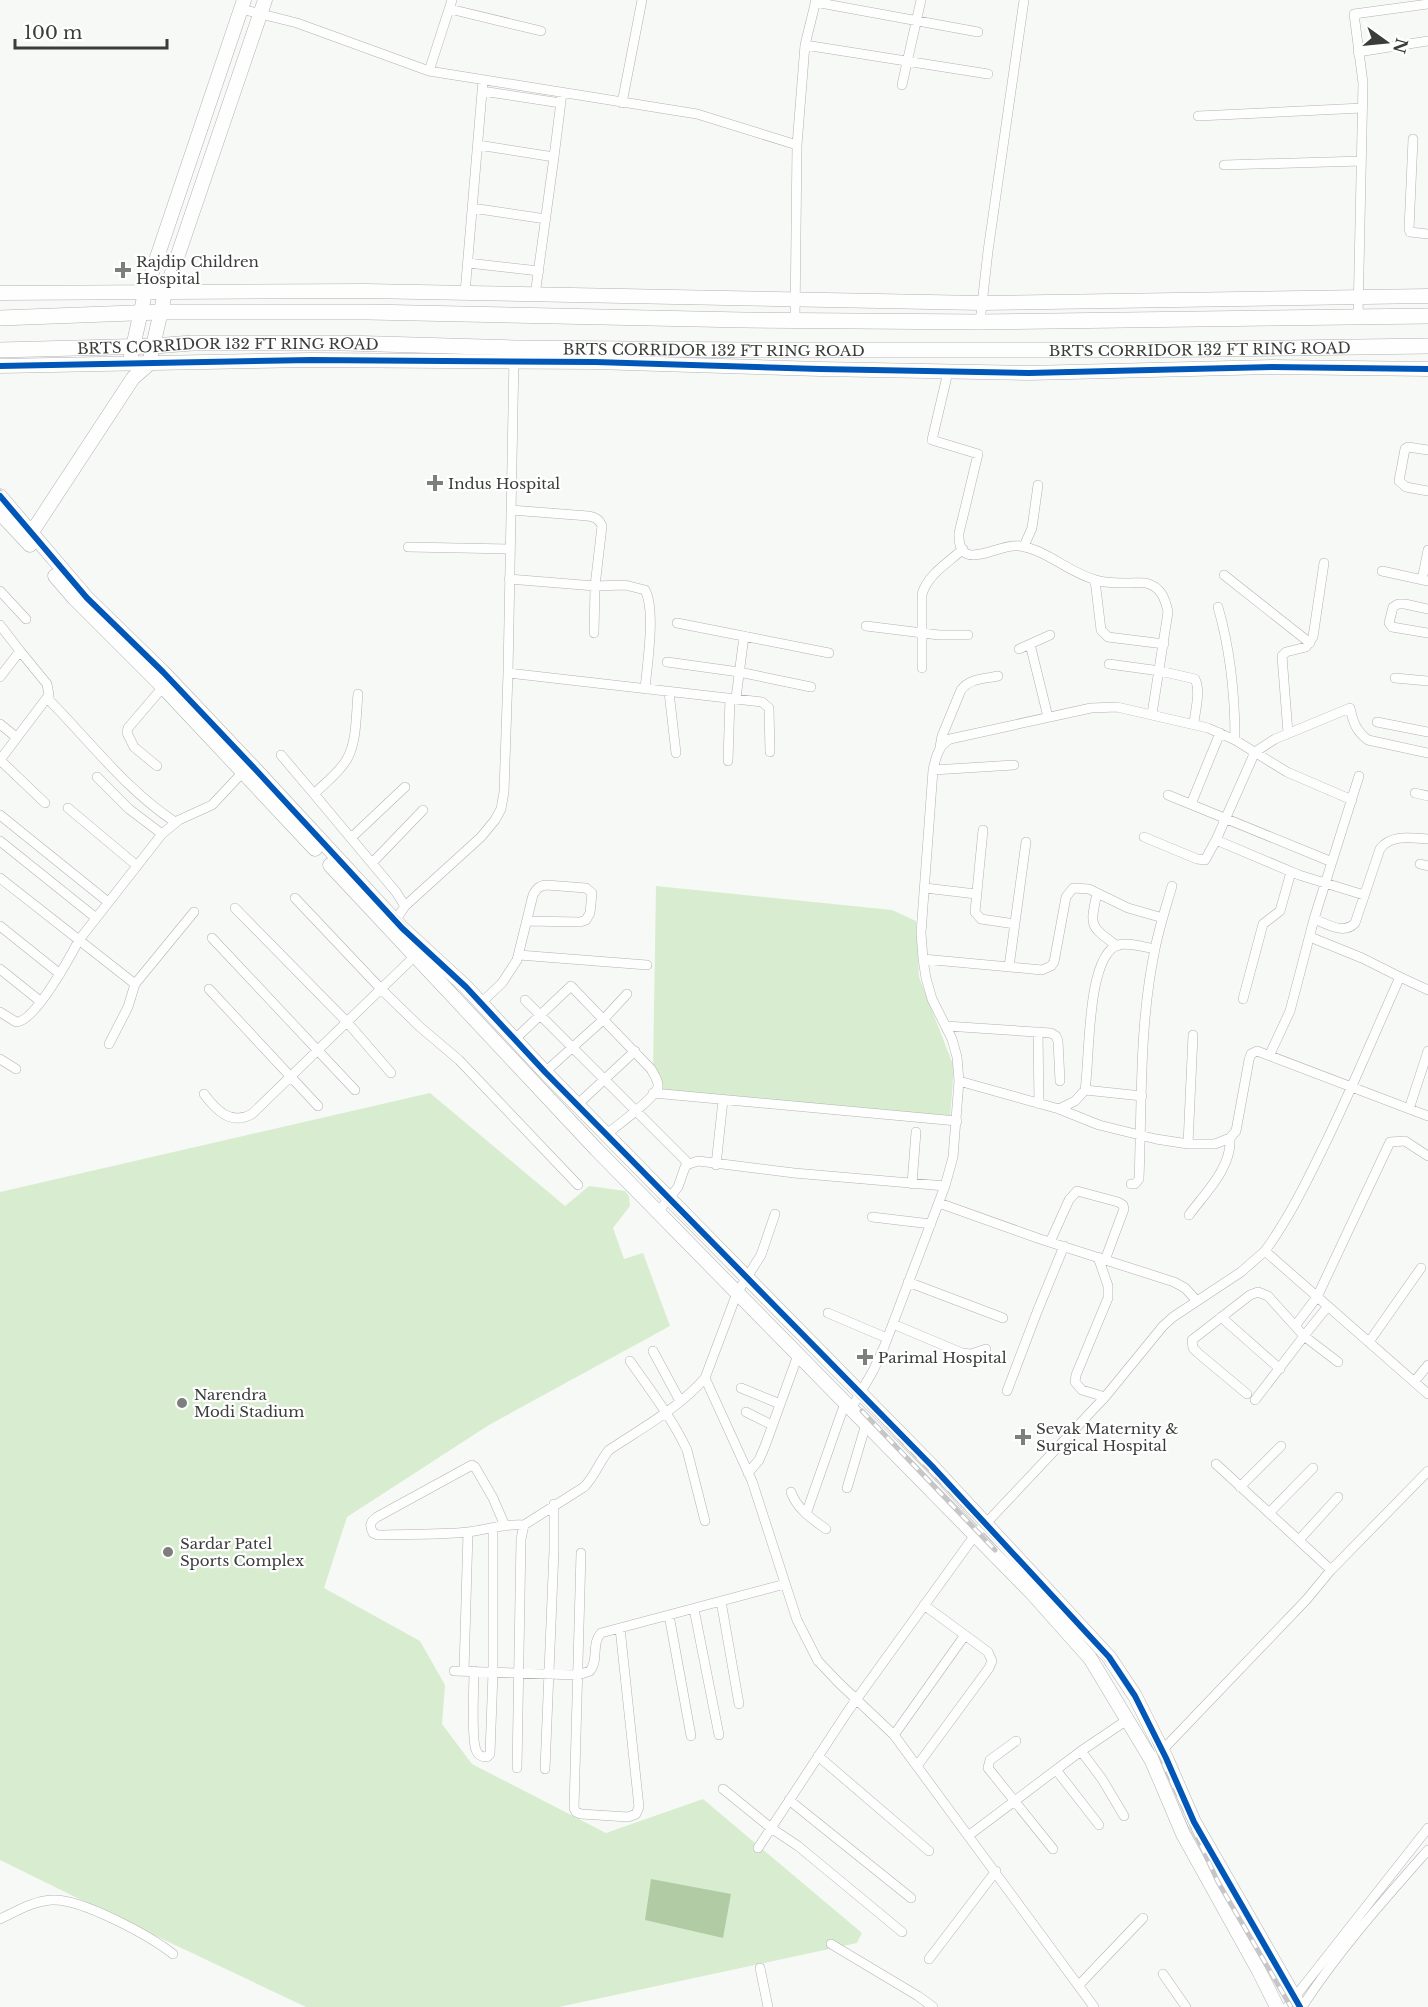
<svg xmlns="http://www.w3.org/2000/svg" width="1428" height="2007" font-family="'Libre Baskerville',serif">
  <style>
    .green { fill: #d8edcf }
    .water { fill: #b1cca5 }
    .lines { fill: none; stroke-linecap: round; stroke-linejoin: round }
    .street-casing { stroke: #b2b3b1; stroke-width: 10 }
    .secondary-casing { stroke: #b2b3b1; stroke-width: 15 }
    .primary-casing { stroke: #b2b3b1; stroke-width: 16 }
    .street { stroke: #fefefe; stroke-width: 9 }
    .secondary { stroke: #fefefe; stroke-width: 14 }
    .primary { stroke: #fefefe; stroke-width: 15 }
    .rail-casing { stroke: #c6c6c6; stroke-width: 5 }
    .rail { stroke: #fff; stroke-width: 3; stroke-dasharray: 9; stroke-linecap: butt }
    .cycleway-casing { stroke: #fff; stroke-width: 10 }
    .cycleway { stroke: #0057b8; stroke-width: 6 }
    .poi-dot { fill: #7d7f7c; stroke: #fff; stroke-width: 2 }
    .labels { text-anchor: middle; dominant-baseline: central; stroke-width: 4.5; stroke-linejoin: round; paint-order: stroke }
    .poi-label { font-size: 15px; fill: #3b3d3b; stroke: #fff; text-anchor: start }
    .street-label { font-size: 15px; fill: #3b3d3b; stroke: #fff }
  </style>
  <rect width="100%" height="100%" fill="#f7f9f6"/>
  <path class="green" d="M656,886L892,910L916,921L919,977L954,1067L950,1119L659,1097L653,1068Z
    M430,1093L565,1206L589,1186L625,1191L629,1196L630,1206L613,1228L624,1259L643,1253L670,1326L489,1425L347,1517L324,1588L420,1641L445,1685L442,1724L472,1764L606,1833L703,1799L862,1933L857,1943L559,2007H306L120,1919L0,1860V1192Z"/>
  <path class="water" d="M651,1879L731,1894L723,1938L645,1920Z"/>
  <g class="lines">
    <g class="street-casing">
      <path id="street" d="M452,0L429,71L697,114L797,145L795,320
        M815,2L978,32
        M241,9L297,23L429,71
        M450,9L541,31
        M805,45L988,74
        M1358,52L1428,41
        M902,85L921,0
        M482,91L561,103
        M622,103L642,0
        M1198,116L1362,108
        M1413,139L1409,229L1410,232L1428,234
        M478,145L554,157L562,93
        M797,145L805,45L816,0
        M1224,165L1361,161
        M472,208L546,219
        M468,263L539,271
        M536,288L554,157
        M465,293L483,80
        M1358,317L1363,83L1354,14L1428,4
        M980,322L988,251L1024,0
        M948,372L932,440L978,454L959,533C957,576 999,542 1020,546C1047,550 1069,573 1096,580C1111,585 1130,582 1146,583C1161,587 1165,598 1168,612L1152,714
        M1428,450L1408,447L1405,449L1399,481L1406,487L1428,491
        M511,510L588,516C595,517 599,519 602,526L595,586L594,633
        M1024,546L1032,528L1038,485
        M408,547L510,549
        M1382,571L1428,581
        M1224,575L1310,643
        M509,579L595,586L625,585L645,590C656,610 647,665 645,689
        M1095,580L1101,630L1108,637L1164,644
        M1422,580L1428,550
        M0,591L26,619
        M1218,607C1230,649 1235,696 1235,740
        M1428,609L1405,604H1398L1393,607L1389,623L1392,627L1428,633
        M677,623L829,653
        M0,625L20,651L0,677
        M866,626L939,635H968
        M1030,644L1048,717
        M1019,649L1050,635
        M667,662L739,672L811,687
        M1109,664L1160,671L1195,679C1201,691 1195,711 1194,723
        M922,668V594C928,574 948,563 963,549
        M508,673L762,702L769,708L770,752
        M1395,678L1428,681
        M669,692L676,753
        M47,698C89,740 125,789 175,822
        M736,698L744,636
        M1377,722L1428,732
        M0,724L16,737
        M1288,733L1282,656L1286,652L1306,647L1313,637L1324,563
        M940,747L942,736L961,690C970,678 984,679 998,676
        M281,755L314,794C325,783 339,773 347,759C357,742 356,714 358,694
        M0,760L49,695L47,684L20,651
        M0,760L45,803
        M728,761L730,698
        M157,766L134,747L127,733L128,728L163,687
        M933,770L1014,765
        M97,777L129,809L162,834
        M1415,793L1428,796
        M314,794L396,892L405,906L393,924
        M1168,795L1332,862
        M1352,800L1287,772L1235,740L1208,728L1117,707L1091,708L950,739C938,746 936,757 933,770L921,933L923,959L926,978L932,999L952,1039L957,1057L959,1081L1059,1109L1099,1125L1156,1139L1188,1144H1215L1230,1138L1236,1131L1249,1060L1251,1054L1257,1051L1428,1116
        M1191,804L1220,733
        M68,808L136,865
        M0,815L108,902
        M983,830L975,912L981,919L1015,924
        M1144,837L1197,859L1205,860L1216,840L1255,752L1275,739L1350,708C1353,722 1356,731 1368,740L1428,753
        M351,838L405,787
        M1216,840L1299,875L1364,895
        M0,841L96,918
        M372,863L423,810
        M1420,864L1428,866
        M0,878L79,940L162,834L179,820L212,805L243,772
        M925,888L976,894
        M1097,893C1090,927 1089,925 1117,946
        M295,898L381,989L420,1027L459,1060L578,1185
        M405,906L481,837L495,820L501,809L504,792L508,673L514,356
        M235,908L347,1022L391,1073
        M1314,919L1359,776
        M0,926L60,974
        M1310,937L1362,958L1400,977
        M212,938L355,1090
        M519,955L647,965
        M923,959L1042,970L1051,966L1054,962L1066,897L1073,888L1089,889L1128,908L1163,918
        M1009,967L1026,842
        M0,969L40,1001
        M209,989L318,1106
        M1243,999L1263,924L1280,911L1291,872
        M525,1000L689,1164
        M481,1003L502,983L517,960L533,895C537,888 539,886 546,885L586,888L592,893L590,913L586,920L580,922L527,921
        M0,1012L16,1022C34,1023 70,957 79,940L135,984L194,912
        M946,1026L1051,1033L1056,1036L1058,1041L1060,1081
        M1038,1032L1039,1104
        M515,1039L571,986L651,1069C653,1073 659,1081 658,1087C655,1098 618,1125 608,1133
        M109,1044L128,1007L135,984
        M1270,1054L1290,1011L1314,919C1327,924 1344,935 1355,923L1380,849C1391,834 1411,838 1428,839
        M0,1059L16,1069
        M545,1072L603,1020L627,994
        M1085,1090L1142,1096
        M653,1093L957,1121
        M204,1094C216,1110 231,1126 252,1114L419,952
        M578,1104L635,1051
        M1059,1109L1075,1101L1085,1090C1090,1060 1086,956 1118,945C1128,942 1144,947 1155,949
        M1409,1109L1428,1051
        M1188,1144L1193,1035
        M716,1165L723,1100
        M912,1184L916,1132
        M1131,1184H1135L1139,1179C1142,1103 1139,1024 1155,949C1159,928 1166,907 1172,886
        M939,1203L1040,1239L1174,1282L1185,1288L1197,1301
        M658,1212L678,1187L685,1167L689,1164L698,1161L794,1173L945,1186
        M775,1214L761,1255L737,1293L705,1378L752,1481L797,1620L818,1661L839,1683L894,1735L1094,2007
        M1189,1215C1205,1193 1232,1168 1230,1138
        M872,1217L931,1224
        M1050,1242L1069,1200L1077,1191L1118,1202L1123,1205L1124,1209L1105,1260
        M1265,1251C1289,1218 1307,1181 1325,1144C1352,1089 1375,1032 1400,977L1428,990
        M1098,1257L1108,1286V1298L1076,1375L1075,1382L1082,1390L1105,1397
        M908,1282L1003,1318
        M1328,1306L1304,1336L1338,1362
        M828,1313L887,1338
        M1221,1317L1280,1369
        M893,1324L962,1353L971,1354L986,1349
        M1295,1326L1317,1297L1390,1142L1405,1141L1428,1156
        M1369,1342L1421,1268
        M653,1351L680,1401
        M630,1361C650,1390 672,1418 687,1450L705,1521
        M1414,1382L1428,1365
        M741,1388L780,1404
        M1007,1391L1037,1312L1064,1246
        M1247,1394L1198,1353L1193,1348L1192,1340L1250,1295L1258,1292L1268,1296L1304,1336L1255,1400
        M851,1409L873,1371L884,1347L945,1186L953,1157L959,1081
        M746,1412L772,1425
        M1216,1464L1331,1570
        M748,1473L759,1460L765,1446L798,1355
        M1240,1487L1281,1446
        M847,1488L866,1424
        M791,1492C797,1509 812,1519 826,1529
        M1269,1513L1313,1468
        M806,1514L845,1403
        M505,1526L493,1498L475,1467L472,1465L377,1517C370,1522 369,1525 373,1533L378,1535C408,1534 438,1535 468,1532C486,1530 505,1523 524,1525L584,1487C595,1476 599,1462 609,1450C642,1428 679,1408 705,1378
        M1299,1540L1338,1497
        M581,1553L574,1808L576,1812L581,1814L628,1817L636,1814L639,1807L620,1628
        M721,1601L739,1704
        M694,1609L719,1735
        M669,1615L691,1736
        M454,1671L578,1675L590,1671C599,1660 591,1644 601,1633L785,1584
        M464,1671L468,1532
        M474,1671C474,1687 471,1738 476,1750C478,1756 482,1757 487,1757L490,1754L493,1672V1528
        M894,1735L965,1635
        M1016,1741L990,1760L988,1768L1053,1849
        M1081,1751L1102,1779L1124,1816
        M818,1756L929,1851
        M1152,1761L1307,1599L1331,1570L1428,1471
        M917,1766L989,1668L992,1661L988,1652L924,1605
        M517,1768L521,1539L524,1525
        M545,1769L554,1550V1504
        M1057,1771L1099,1825
        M723,1789L771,1828L798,1846L902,1932
        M789,1800L911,1898
        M968,1836L1081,1751L1127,1720
        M758,1848L848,1711L975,1535L1105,1397L1163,1326L1173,1317L1241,1272L1265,1251L1428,1394
        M0,1919C17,1911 33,1901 52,1900C81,1898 150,1936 173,1954
        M831,1944L918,1996L933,2007
        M929,1959L996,1871
        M760,1968L768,2007
        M1163,1974L1186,2007
        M1079,1985L1143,1918
        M1287,2007L1428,1828
        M1302,2007C1339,1950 1383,1901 1428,1850"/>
    </g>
    <g class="secondary-casing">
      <path id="secondary" d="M0,293L365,291L981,303L1428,296
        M131,356L145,293L244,0
        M0,366L311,360L595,362L820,369L1029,373L1272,367L1428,369
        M0,496L87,598L163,672L255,769L402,928L466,987L545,1072L932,1466L1109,1657L1135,1696L1166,1758L1194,1822L1300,2007
        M0,513L30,545
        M26,541L133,378L149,364L165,293L265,0
        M55,576L74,598L163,687L315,849
        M330,865L596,1149L1033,1594L1090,1658L1152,1761L1183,1834L1259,1971L1277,2007"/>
    </g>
    <g class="primary-casing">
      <g id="primary">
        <path d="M0,318L160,312H368L744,320L980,322L1428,316"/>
        <path id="s1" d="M0,350L154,346L192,343H345L515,348L749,350H1145L1428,346"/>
      </g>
    </g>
    <use href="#street" class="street"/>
    <use href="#secondary" class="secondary"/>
    <use href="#primary" class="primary"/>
    <g class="rail-casing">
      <path id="rail" d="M0,492L82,590L150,661L689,1223L800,1334L1053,1599L1077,1622L1124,1681L1144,1717L1168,1774L1218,1882L1291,2007
        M862,1411L995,1550"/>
    </g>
    <use href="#rail" class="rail"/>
    <g class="cycleway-casing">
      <path id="cycleway" d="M0,366L311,360L595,362L820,369L1029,373L1272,367L1428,369
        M0,496L87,598L163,672L255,769L402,928L466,987L545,1072L932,1466L1109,1657L1135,1696L1166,1758L1194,1822L1300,2007"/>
    </g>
    <use href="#cycleway" class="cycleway"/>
  </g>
  <g class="poi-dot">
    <path d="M120 261h6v6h6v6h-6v6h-6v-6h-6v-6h6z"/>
    <path d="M432 474h6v6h6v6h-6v6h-6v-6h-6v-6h6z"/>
    <path d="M862 1348h6v6h6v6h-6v6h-6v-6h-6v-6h6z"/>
    <circle cx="182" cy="1403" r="6"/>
    <path d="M1020 1428h6v6h6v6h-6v6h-6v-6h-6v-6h6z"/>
    <circle cx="168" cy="1552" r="6"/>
  </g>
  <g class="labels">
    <g class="poi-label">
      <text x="136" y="261">Rajdip Children<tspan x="136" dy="17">Hospital</tspan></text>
      <text x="448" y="483">Indus Hospital</text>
      <text x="878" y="1357">Parimal Hospital</text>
      <text x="194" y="1394">Narendra<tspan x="194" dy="17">Modi Stadium</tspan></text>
      <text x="1036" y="1428">Sevak Maternity &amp;<tspan x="1036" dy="17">Surgical Hospital</tspan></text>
      <text x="180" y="1543">Sardar Patel<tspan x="180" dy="17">Sports Complex</tspan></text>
    </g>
    <g class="street-label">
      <text stroke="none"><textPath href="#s1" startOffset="228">BRTS CORRIDOR 132 FT RING ROAD</textPath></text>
      <text stroke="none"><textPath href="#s1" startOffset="1200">BRTS CORRIDOR 132 FT RING ROAD</textPath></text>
      <text stroke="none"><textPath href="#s1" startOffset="714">BRTS CORRIDOR 132 FT RING ROAD</textPath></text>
    </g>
  </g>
  <g transform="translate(1386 42) rotate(105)" stroke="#ffffff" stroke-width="4.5" paint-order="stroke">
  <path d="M0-4.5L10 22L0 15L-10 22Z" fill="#3b3d3b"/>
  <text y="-9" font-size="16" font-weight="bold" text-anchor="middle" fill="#3b3d3b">N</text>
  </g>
  <path d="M15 39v9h152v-9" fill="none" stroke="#3b3d3b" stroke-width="3"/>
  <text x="24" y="39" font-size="18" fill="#3b3d3b" stroke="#ffffff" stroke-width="4.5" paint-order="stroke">100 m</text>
</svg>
